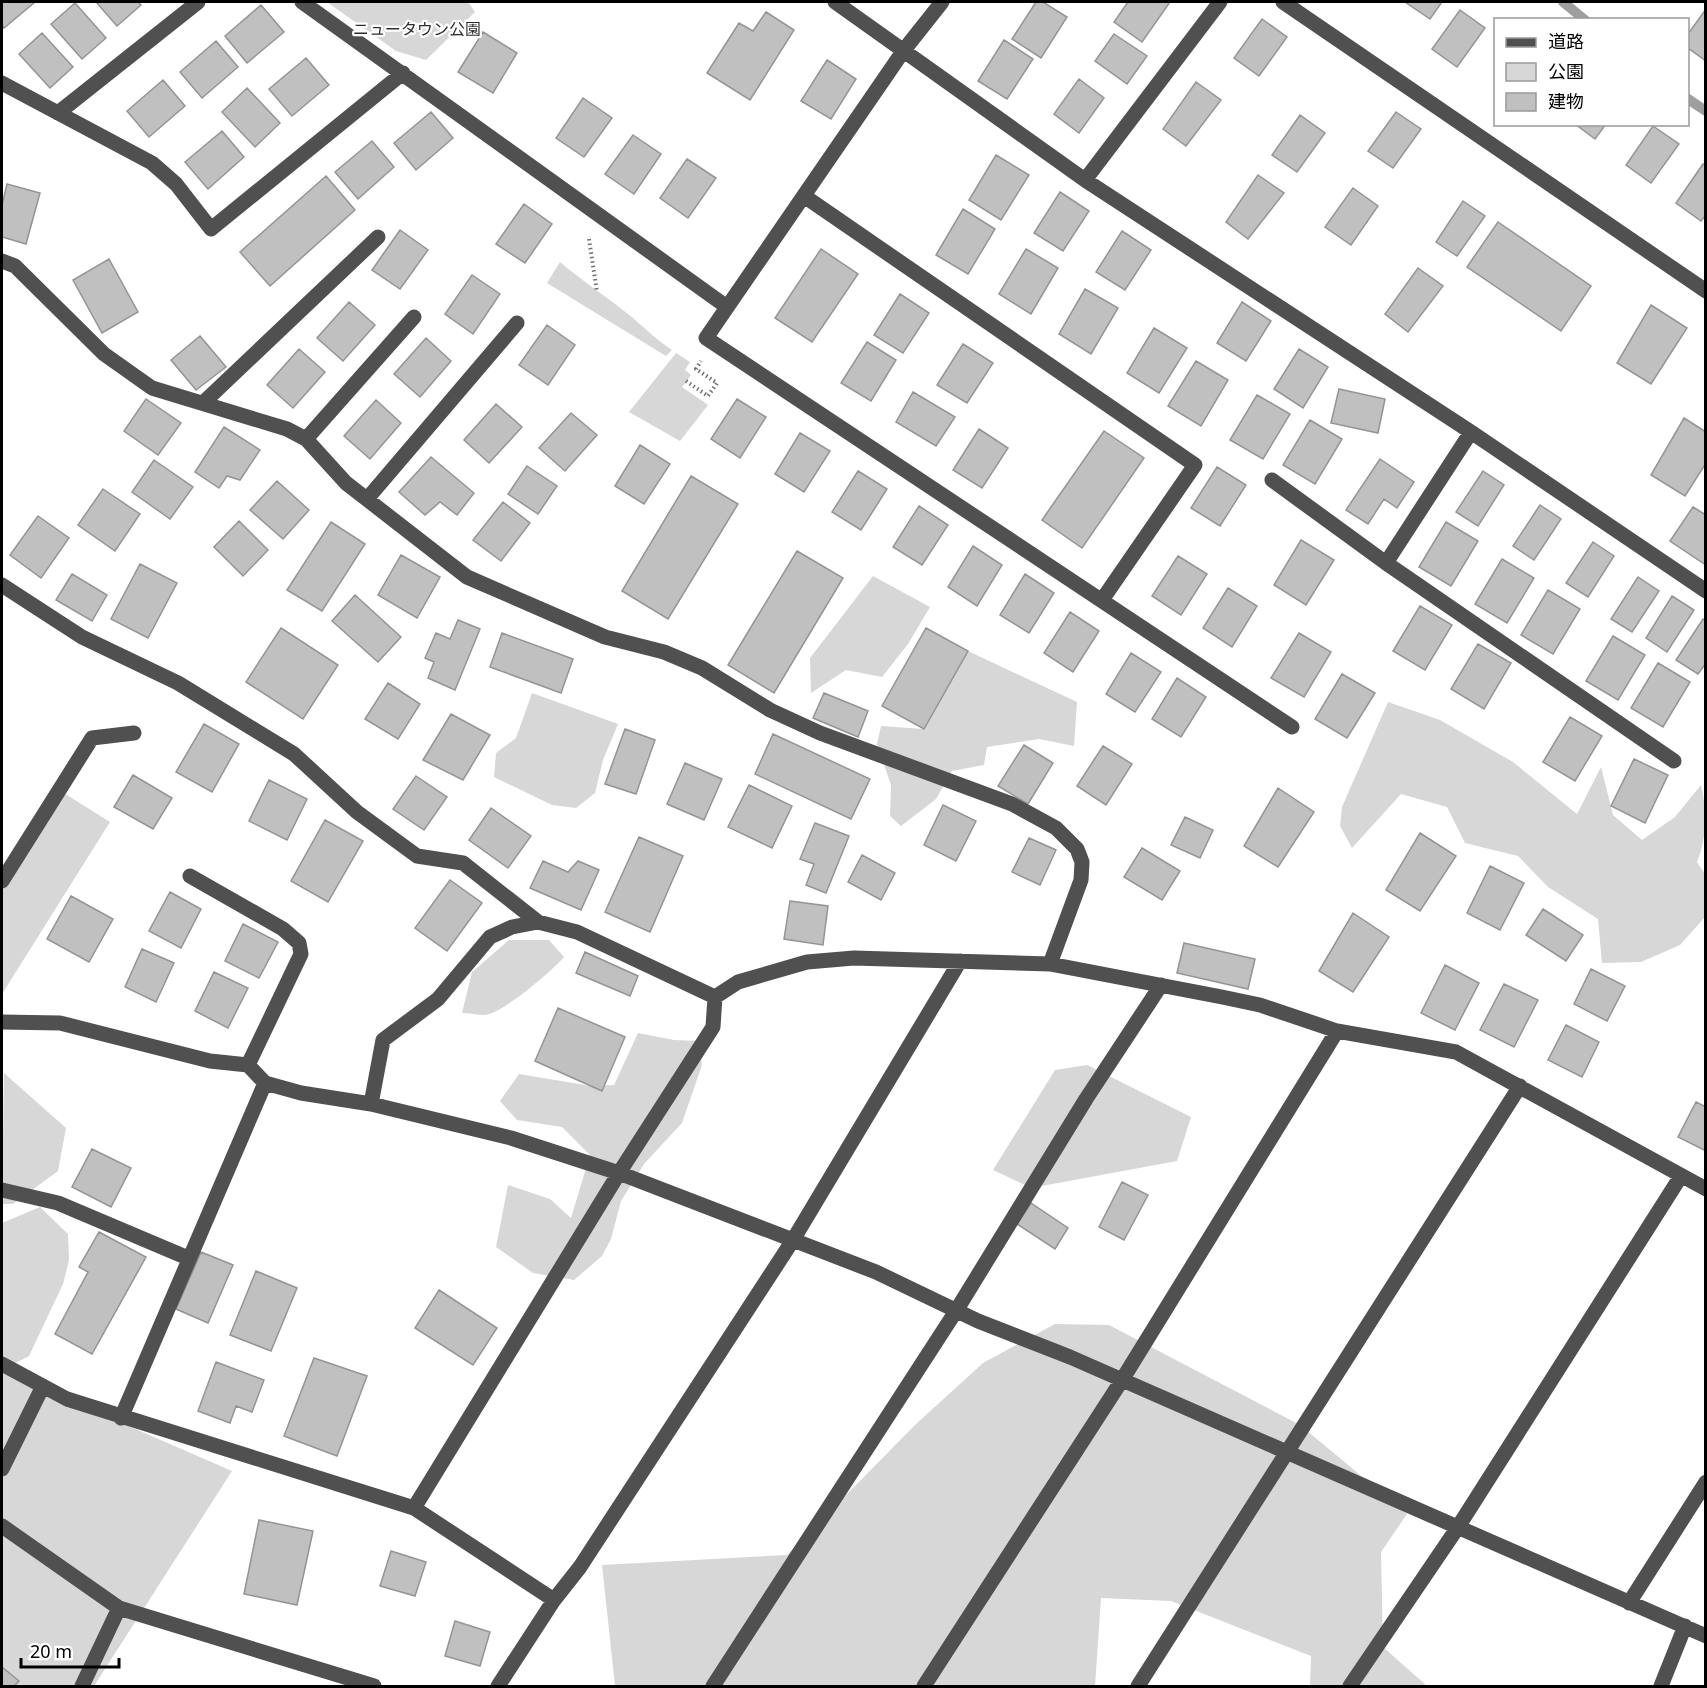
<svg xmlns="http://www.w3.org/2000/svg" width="1707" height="1688" font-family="'Noto Sans','Noto Sans JP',sans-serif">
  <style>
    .green { fill: #d7d7d7 }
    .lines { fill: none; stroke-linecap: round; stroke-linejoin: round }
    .stream { stroke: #9e9e9e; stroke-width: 10 }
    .building { fill: #c0c0c0; stroke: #949494; stroke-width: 1.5 }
    .path { stroke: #727272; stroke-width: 4; stroke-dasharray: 1.5 3; stroke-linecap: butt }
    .minor { stroke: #505050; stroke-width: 15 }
    .labels { text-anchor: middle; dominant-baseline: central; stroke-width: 4.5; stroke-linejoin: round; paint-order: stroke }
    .park-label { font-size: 16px; fill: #2e2e2e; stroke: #fff }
  </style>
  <rect width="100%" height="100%" fill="#fff"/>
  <path class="green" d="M327,2H468L475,12L426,60L396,51Z
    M560,262C582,281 606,296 628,314C643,326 655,339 672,350L666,356L547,283Z
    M676,353L690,362L685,370L691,375L682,387L708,405L680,441L629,412Z
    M873,576L930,607L908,644L882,677L846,670L811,693L810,658Z
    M968,651L1077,702L1074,746L1039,739L987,747L984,765L952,771L936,799L901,826L890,816L891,785L877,744L881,726L924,729Z
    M532,693L618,724L603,760L595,793L576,808L552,805L494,777L496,753L516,738Z
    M1388,702L1440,720L1513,762L1577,814L1601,767L1613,815L1642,840L1675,817L1701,785C1707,811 1707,838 1697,862L1705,874V917L1680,945L1641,962L1602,963L1598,919L1548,887L1518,856L1465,843L1447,807L1401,794L1352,848L1340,826L1342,807Z
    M59,790L110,822L2,994V887Z
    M509,940H549L564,957C552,971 503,1013 485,1015C478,1015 469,1013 462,1013L472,972Z
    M638,1033L674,1040L699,1041L702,1065L682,1123L644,1164L621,1201L611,1239L602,1256L574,1280L533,1273L496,1247L508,1185L550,1199L571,1218L590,1155L562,1127L517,1120L500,1101L519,1074L591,1086L614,1085Z
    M1087,1065L1191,1117L1177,1161L1031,1188L993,1170L1055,1070Z
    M4,1073L66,1128L58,1171L13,1204H2Z
    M40,1207L68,1234L69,1260L63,1284L29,1356L8,1367L2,1361V1223Z
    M1055,1324L1109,1325L1300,1425L1407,1514L1381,1552L1383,1647L1427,1686H1310L1311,1656L1171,1601L1101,1598L1095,1686H615L602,1565L787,1555L915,1425L983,1363Z
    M2,1371L232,1471L94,1686H2Z"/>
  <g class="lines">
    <path class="stream" d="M1563,2L1585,20
      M1688,99L1706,111"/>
  </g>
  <path class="building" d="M2,2H35L4,28L2,24Z
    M96,2H138L141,5L117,26Z
    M1036,2H1043L1067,17L1041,58L1012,39Z
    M1128,2H1170L1142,42L1114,22Z
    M1405,2H1442L1430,19Z
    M75,3L106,38L82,59L51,24Z
    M261,5L284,32L247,63L225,36Z
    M1706,9V61L1688,48V34Z
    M1460,10L1485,28L1457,67L1432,49Z
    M766,12L794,30L750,100L707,73L739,23L753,31Z
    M1262,19L1287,37L1259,76L1234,58Z
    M483,32L517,53L493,93L458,72Z
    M42,33L73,67L50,88L19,54Z
    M1114,34L1147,56L1127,84L1095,61Z
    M1004,40L1033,59L1007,99L978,81Z
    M216,41L238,67L202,98L180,72Z
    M306,58L329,85L292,116L269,89Z
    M827,60L856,79L831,119L801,101Z
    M1079,79L1104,98L1079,133L1054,114Z
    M163,80L185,106L149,137L127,111Z
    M1196,82L1221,100L1186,146L1163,129Z
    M247,88L280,123L255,147L222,112Z
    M583,98L612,118L584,157L556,138Z
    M431,112L453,138L416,170L394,143Z
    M1396,112L1421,129L1393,168L1368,151Z
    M1300,115L1325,133L1297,172L1272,155Z
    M1575,124H1606L1595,139Z
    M1653,126L1679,144L1651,183L1626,165Z
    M222,131L244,157L208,189L185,162Z
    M633,135L661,154L634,194L605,174Z
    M372,141L394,167L358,199L335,172Z
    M996,155L1029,175L1001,220L969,200Z
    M687,159L716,178L688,218L660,198Z
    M1703,164L1706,165V215L1701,221L1676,203Z
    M1258,175L1284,193L1248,239L1226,222Z
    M326,176L355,210L270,286L240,252Z
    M7,184L40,193L26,244L2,237V205Z
    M1353,188L1378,206L1351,245L1325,227Z
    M1060,192L1089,211L1063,251L1034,233Z
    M1463,201L1485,216L1457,256L1436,242Z
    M524,204L552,224L525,263L496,244Z
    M963,209L995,229L968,274L936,255Z
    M1498,222L1591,286L1561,331L1467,267Z
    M400,230L428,250L400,289L372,270Z
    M1122,231L1151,250L1125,290L1096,272Z
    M821,249L858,274L812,342L775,318Z
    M1026,249L1058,268L1031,314L999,294Z
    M109,259L138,312L102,333L73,280Z
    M1418,268L1443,286L1408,332L1385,314Z
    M472,275L500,294L473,334L445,314Z
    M1085,289L1118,308L1091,354L1059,334Z
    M900,294L929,313L903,353L874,335Z
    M349,302L375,325L343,361L317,338Z
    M1242,302L1271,321L1246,361L1217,343Z
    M1651,305L1687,328L1651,384L1617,363Z
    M547,325L575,345L548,385L519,365Z
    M1154,328L1187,348L1159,393L1127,373Z
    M200,336L226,367L196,390L171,360Z
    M426,338L451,361L420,397L394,374Z
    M867,342L896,360L871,401L841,383Z
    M963,344L993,363L967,403L937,385Z
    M299,349L325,372L293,408L267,385Z
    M1299,349L1328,367L1303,408L1274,389Z
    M1196,361L1228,380L1201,426L1168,406Z
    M1339,389L1385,399L1378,433L1331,423Z
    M913,392L955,417L936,446L896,422Z
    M1257,395L1290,414L1263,459L1230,440Z
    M146,399L181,423L158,455L124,431Z
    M737,399L766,417L740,458L711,439Z
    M376,400L401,423L370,459L344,436Z
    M496,404L522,427L489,463L464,440Z
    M571,413L597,435L565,471L539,448Z
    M1684,418L1706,432V463L1685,496L1651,475Z
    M1310,420L1342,439L1315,484L1283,465Z
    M224,427L260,450L240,480L227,476L219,488L195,472Z
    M979,429L1008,448L982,488L953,470Z
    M1104,431L1144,458L1082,548L1042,520Z
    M800,433L830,451L804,492L775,474Z
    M640,445L670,464L644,504L615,486Z
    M431,457L474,493L457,515L440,502L425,515L399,492Z
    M1380,459L1414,482L1397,508L1384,499L1368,524L1346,510Z
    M154,460L193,487L170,519L132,492Z
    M527,466L557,486L538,514L508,494Z
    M1217,467L1246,485L1220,526L1191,508Z
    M858,471L887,489L861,530L832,512Z
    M1483,471L1504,485L1478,526L1456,512Z
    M691,476L738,504L668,619L622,591Z
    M277,481L309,510L283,539L250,510Z
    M103,489L140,514L115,551L78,525Z
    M503,502L530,523L501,561L473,540Z
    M1540,505L1561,519L1534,560L1513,546Z
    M919,506L948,525L922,565L893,547Z
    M1693,507L1706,515V565L1670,541Z
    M38,516L69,538L41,578L10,555Z
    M239,521L268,550L243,576L214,547Z
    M331,522L365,544L322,611L287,590Z
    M1446,522L1478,541L1451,586L1419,567Z
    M1301,540L1334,560L1306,605L1274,585Z
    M1593,542L1614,556L1588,597L1566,583Z
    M973,546L1002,565L977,606L948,587Z
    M797,551L843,578L774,693L728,665Z
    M401,555L440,577L417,618L378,595Z
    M1178,556L1207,574L1181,615L1152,596Z
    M1502,559L1534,578L1507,623L1475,604Z
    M140,564L177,583L148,638L111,619Z
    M72,574L107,595L92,621L56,600Z
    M1025,574L1054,593L1029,633L1000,615Z
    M1638,577L1659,591L1632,632L1611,619Z
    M1228,588L1257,606L1232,647L1203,628Z
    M1548,590L1580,609L1553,654L1521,635Z
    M355,595L401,637L378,662L332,621Z
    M1672,596L1694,610L1667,652L1646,638Z
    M1420,606L1452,625L1425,670L1393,651Z
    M1070,612L1099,631L1073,672L1044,653Z
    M1703,619L1706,621V663L1698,674L1676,660Z
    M458,620L480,629L455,690L428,678L434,662L425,658L436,633L450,639Z
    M281,628L338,665L303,719L246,682Z
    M926,628L968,651L924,729L882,706Z
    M502,633L573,659L561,693L490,667Z
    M1299,633L1331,652L1304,697L1271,678Z
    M1613,636L1645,655L1618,700L1586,681Z
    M1478,644L1511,663L1484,709L1451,689Z
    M1131,653L1161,672L1135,712L1106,694Z
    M1658,663L1690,682L1663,727L1631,708Z
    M1342,674L1375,693L1347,738L1315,719Z
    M1177,678L1206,697L1181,737L1152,719Z
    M388,683L420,704L398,739L365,719Z
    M824,693L868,711L858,737L813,718Z
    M451,714L490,735L463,780L423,760Z
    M1570,717L1602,736L1575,781L1543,762Z
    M204,724L239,744L212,792L176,772Z
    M625,729L655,740L636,794L605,784Z
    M773,734L870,779L851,819L755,774Z
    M1024,745L1053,763L1028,804L998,786Z
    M1103,746L1132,764L1106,805L1077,786Z
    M1634,759L1668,775L1645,823L1611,806Z
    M685,763L722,779L704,820L667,804Z
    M133,775L172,798L153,829L114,807Z
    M416,776L447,797L424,830L393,809Z
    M269,780L307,799L287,840L249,821Z
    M749,785L792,806L772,848L728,827Z
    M1278,788L1314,812L1278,867L1244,846Z
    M943,805L976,821L956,861L924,845Z
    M491,808L531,836L508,868L469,840Z
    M1185,817L1213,830L1200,858L1171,845Z
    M325,820L363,841L328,902L291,881Z
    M815,823L849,836L826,893L806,885L814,864L800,859Z
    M1420,833L1456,856L1420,911L1386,890Z
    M639,837L683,856L650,932L605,912Z
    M1029,838L1056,850L1040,885L1012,872Z
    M1142,848L1180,871L1162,900L1124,877Z
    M862,855L895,873L881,900L848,882Z
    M543,861L568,872L578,861L599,870L581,910L530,888Z
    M1490,866L1524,883L1500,930L1467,913Z
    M450,880L482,903L447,951L415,928Z
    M170,892L201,909L181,948L149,931Z
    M71,896L113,919L89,962L47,939Z
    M790,901L828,906L823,945L784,939Z
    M1543,909L1583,935L1566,961L1526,935Z
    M1353,913L1389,937L1353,992L1319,971Z
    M243,924L278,942L259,978L225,961Z
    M1184,943L1255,959L1248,989L1177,973Z
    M142,949L174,963L156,1002L125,987Z
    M585,952L638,976L630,996L576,973Z
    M1445,965L1479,983L1455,1030L1421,1013Z
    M1591,969L1625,986L1607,1021L1574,1004Z
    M214,972L248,988L228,1028L195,1011Z
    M1504,984L1538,1000L1514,1047L1480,1030Z
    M558,1008L625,1037L602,1091L535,1061Z
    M1566,1025L1599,1042L1582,1077L1548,1060Z
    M1696,1102L1706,1107V1151L1678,1137Z
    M92,1149L131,1168L111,1207L72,1187Z
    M1122,1182L1148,1195L1124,1240L1099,1227Z
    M1031,1203L1068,1228L1055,1249L1017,1224Z
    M99,1232L146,1257L92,1354L55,1334L88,1272L79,1267Z
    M201,1252L233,1265L208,1323L176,1309Z
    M256,1271L297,1288L271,1351L230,1335Z
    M439,1290L497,1328L473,1365L415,1328Z
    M314,1358L367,1376L337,1456L284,1436Z
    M216,1362L264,1380L252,1412L236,1406L230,1423L198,1411Z
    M259,1520L313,1531L297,1605L244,1594Z
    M391,1551L426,1562L415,1596L380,1586Z
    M455,1621L490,1632L480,1666L445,1656Z
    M2,1667L19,1681L14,1686H2Z"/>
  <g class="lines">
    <path class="path" d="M589,239L597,292
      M686,381L708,396L717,383L696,369L701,361"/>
    <path class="minor" d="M302,2L727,307
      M835,2L1085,180L1471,432L1706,591
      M942,2L904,50L706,338L1292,727
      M1283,2L1706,291
      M2,83L152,163L176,184L211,229L403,73
      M58,113L198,2
      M1085,180L1220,2
      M804,196L1195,465L1102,600
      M2,261L15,266L104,354L152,388L287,429L306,439L346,483L467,577L605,637L664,652L702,668L770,710L820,733L1012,804L1056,828L1077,849L1082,862L1081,880L1050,964
      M203,403L378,237
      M306,439L414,317
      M1272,480L1386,563L1674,761
      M367,499L517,323
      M1386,563L1471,432
      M2,585L82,637L178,683L294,754L357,812L417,856L463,863L538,922
      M190,876L283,929L299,943L301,954L248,1065
      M2,881L92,738L134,733
      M715,997L738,982L807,962L854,958L1050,964L1222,997L1260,1005L1337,1031L1456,1052L1706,1189
      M2,1022L60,1023L210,1061L248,1065L265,1083L301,1093L371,1104L511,1138L619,1173L876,1272L978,1321L1070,1357L1706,1636
      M371,1104L383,1040L438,999L490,937L512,927L538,922L577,932L715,997L713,1027L619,1173L414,1508
      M2,1190L58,1203L188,1258
      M2,1364L67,1399L414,1508L554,1600L580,1567L793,1240L960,961
      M121,1418L265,1083
      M2,1469L43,1386
      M2,1526L119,1608L374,1686
      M1629,1603L1706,1482
      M82,1686L119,1608
      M498,1686L554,1600
      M713,1686L956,1311L1086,1099L1161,985
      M924,1686L1122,1380L1337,1031
      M1138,1686L1520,1086
      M1350,1686L1458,1527L1681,1176
      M1661,1686L1685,1626"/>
  </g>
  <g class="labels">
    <g class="park-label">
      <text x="417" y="29">ニュータウン公園</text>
    </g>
  </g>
  <rect width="1707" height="1688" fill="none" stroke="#000000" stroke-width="6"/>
  <rect x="1494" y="18" width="195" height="108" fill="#ffffff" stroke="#999999" stroke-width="1.5"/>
  <rect x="1506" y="38" width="30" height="9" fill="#505050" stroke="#999999" stroke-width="1.5"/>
  <text x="1548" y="48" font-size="18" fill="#000000">道路</text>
  <rect x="1506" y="63" width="30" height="18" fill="#d7d7d7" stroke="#999999" stroke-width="1.5"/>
  <text x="1548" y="78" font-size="18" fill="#000000">公園</text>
  <rect x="1506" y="93" width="30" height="18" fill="#c0c0c0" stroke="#999999" stroke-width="1.5"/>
  <text x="1548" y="108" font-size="18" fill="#000000">建物</text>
  <path d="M21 1658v9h98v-9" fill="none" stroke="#000000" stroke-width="3"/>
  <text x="30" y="1658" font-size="18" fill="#000000" stroke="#ffffff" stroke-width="4.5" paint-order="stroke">20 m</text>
</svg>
